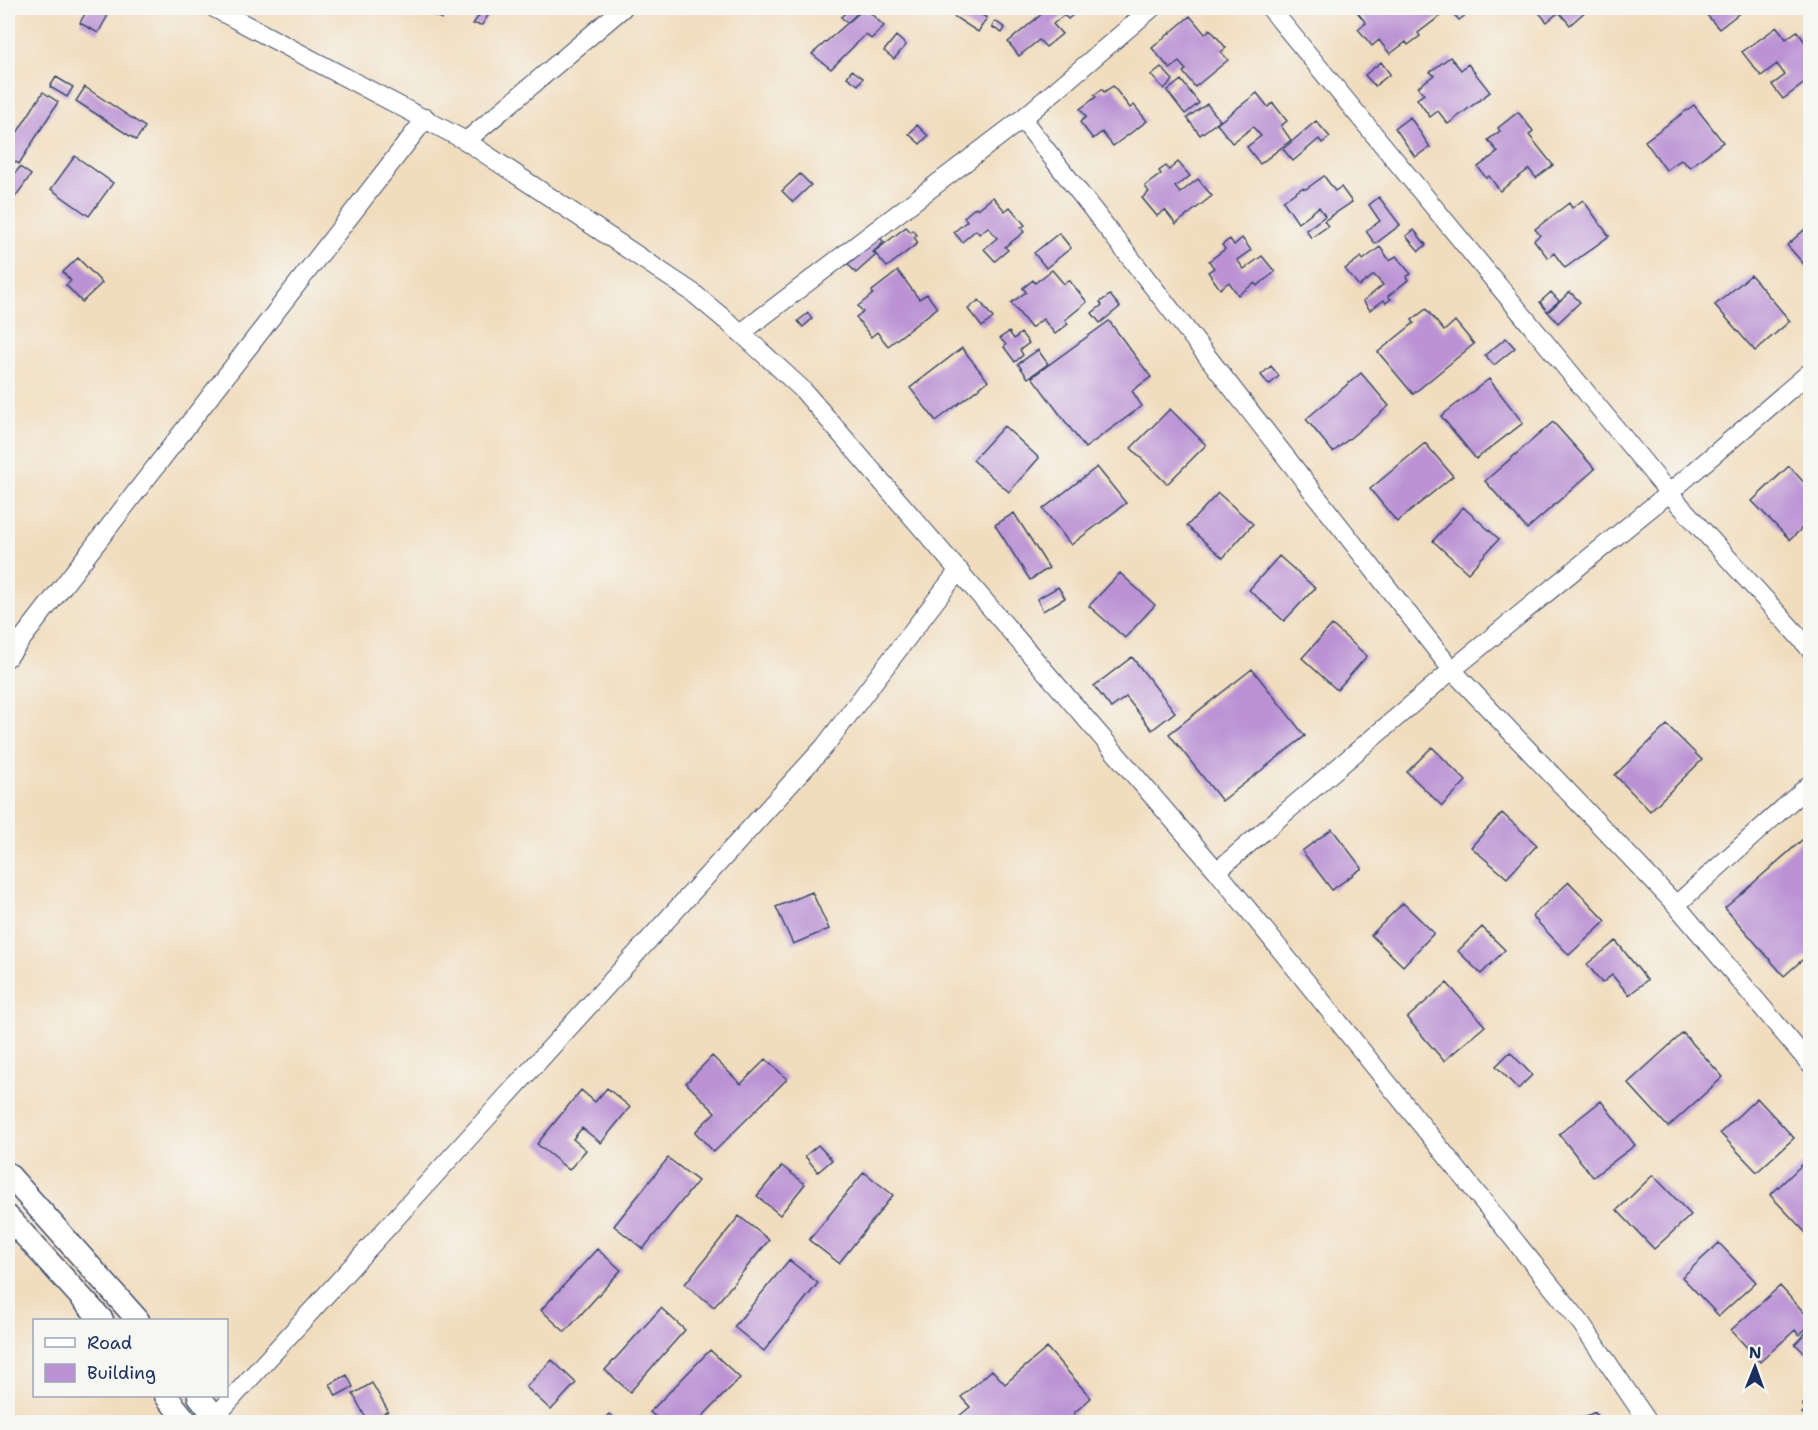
<svg xmlns="http://www.w3.org/2000/svg" width="1818" height="1430" font-family="'Shantell Sans',sans-serif">
  <style>
    .building { fill: #bb93d4 }
    .lines { fill: none; stroke-linecap: round; stroke-linejoin: round }
    .minor-casing { stroke: #3b496c; stroke-width: 20 }
    .tertiary-casing { stroke: #3b496c; stroke-width: 25 }
    .minor { stroke: #fff; stroke-width: 18 }
    .tertiary { stroke: #fff; stroke-width: 22 }
  </style>
  <rect width="100%" height="100%" fill="#f6f6f2"/>
  <filter id="ink" filterUnits="userSpaceOnUse"><feTurbulence type="fractalNoise" baseFrequency=".0167" numOctaves="2"/><feDisplacementMap in="SourceGraphic" scale="12" xChannelSelector="R" yChannelSelector="G"/><feConvolveMatrix kernelMatrix="1 2 1 2 8 2 1 2 1" color-interpolation-filters="sRGB"/></filter>
  <filter id="wash" filterUnits="userSpaceOnUse"><feTurbulence type="fractalNoise" baseFrequency=".008" numOctaves="4" result="noise"/><feDisplacementMap in="SourceGraphic" scale="24" xChannelSelector="R" yChannelSelector="G"/><feGaussianBlur stdDeviation="1.35" result="paint"/><feColorMatrix in="noise" values="0 0 0 0 0 0 0 0 0 0 0 0 0 0 0 0 0 1.4 0 .05"/><feComposite in="paint" operator="in"/></filter>
  <g filter="url(#wash)">
    <rect width="100%" height="100%" fill="#f1ddbe"/>
    <g id="blocks">
      <path class="building" d="M88,8H112L98,33L80,23Z
        M418,8H448L442,19Z
        M484,8H493L482,25L473,24Z
        M841,8H863L847,23L841,17L846,12Z
        M865,8L884,26L871,39L866,34L831,69L812,54Z
        M941,8H971L987,18L978,32Z
        M1049,8H1079L1080,9L1068,19L1064,15L1053,24L1062,34L1046,47L1039,40L1019,56L1008,42Z
        M1354,8H1440L1444,13L1418,33L1420,36L1408,45L1406,42L1390,54L1379,40L1372,46L1358,29L1366,23Z
        M1448,8H1475L1459,20Z
        M1535,8H1589L1570,25L1559,12L1547,22Z
        M1701,8H1746L1719,29Z
        M1190,16L1205,34L1210,29L1226,48L1221,52L1228,60L1195,87L1183,72L1186,70L1179,62L1170,69L1152,48Z
        M995,21L1005,28L1002,33L992,27Z
        M1777,27L1786,39L1797,31L1810,49V61L1805,65L1810,72V79L1783,99L1772,85L1785,75L1777,64L1761,76L1742,52Z
        M896,36L906,45L894,59L884,51Z
        M1450,57L1461,70L1468,64L1490,92L1448,124L1438,111L1430,117L1417,99L1424,94L1418,87L1434,75L1430,72Z
        M1381,62L1390,74L1375,86L1365,75Z
        M1161,67L1173,80L1164,89L1151,75Z
        M852,70L863,78L858,85L847,77Z
        M56,77L73,87L67,97L50,87Z
        M1181,80L1199,103L1185,114L1167,91Z
        M1113,86L1130,108L1134,105L1147,121L1113,146L1102,132L1093,139L1080,122L1086,117L1080,109L1096,97L1094,95L1102,89L1104,92Z
        M85,87L145,127L136,140L76,101Z
        M43,92L58,102L19,164L8,157V147Z
        M1257,93L1268,107L1273,103L1287,121L1281,126L1291,140L1260,164L1247,147L1261,136L1253,127L1232,143L1217,124Z
        M1207,104L1220,120L1200,135L1187,118Z
        M1694,105L1723,142L1690,167L1681,160L1666,170L1645,141Z
        M1518,112L1533,131L1529,135L1553,165L1536,178L1529,169L1500,191L1489,176L1486,178L1478,167L1498,152L1488,140L1500,131L1498,128Z
        M1410,117L1430,147L1415,157L1395,128Z
        M1316,121L1330,137L1322,143L1319,139L1293,161L1283,149Z
        M917,125L928,136L920,144L909,134Z
        M75,156L113,183L89,216L51,189Z
        M1178,162L1190,176L1175,187L1180,193L1198,179L1212,196L1176,224L1165,210L1157,216L1142,198L1149,192L1145,186L1161,174L1159,171L1166,166L1169,170Z
        M20,167L31,175L13,200L8,196V182Z
        M800,174L811,185L793,202L782,191Z
        M1324,176L1335,191L1341,187L1352,202L1324,221L1328,226L1311,238L1306,230L1325,216L1319,207L1298,223L1283,201L1302,188L1306,189Z
        M993,197L1005,211L1010,207L1025,225L1021,228L1024,232L1005,247L1008,250L995,261L984,249L997,238L988,227L979,234L976,230L962,242L954,232L967,221L964,217L976,207L978,209Z
        M1379,197L1400,225L1375,244L1366,231L1380,221L1369,205Z
        M1583,200L1609,236L1565,268L1554,253L1548,258L1534,240L1540,235L1535,229L1569,203L1572,208Z
        M1810,225V271L1787,245Z
        M906,227L911,232L913,230L917,235L914,237L918,243L887,267L874,252Z
        M1414,230L1426,245L1419,251L1406,236Z
        M1059,233L1071,248L1046,268L1034,253Z
        M879,237L884,242L873,252L876,255L856,273L848,264Z
        M1242,238L1251,250L1237,260L1244,269L1262,256L1275,272L1257,286L1255,283L1238,295L1229,282L1220,289L1208,272L1214,268L1209,261L1225,249L1222,245L1230,239L1234,245Z
        M1380,247L1390,261L1396,256L1411,274L1406,277L1408,280L1388,296L1391,299L1386,303L1384,300L1370,310L1363,301L1383,285L1374,275L1359,286L1345,269L1361,257L1363,260Z
        M78,258L102,283L82,302L66,285L71,281L63,272Z
        M1052,270L1064,284L1069,280L1087,302L1065,320L1068,324L1055,334L1043,319L1031,328L1011,303L1026,292L1023,288L1033,280L1035,283Z
        M898,271L919,299L927,294L937,308L888,346L877,332L871,337L856,317L863,312L858,306L873,294L872,291Z
        M1751,275L1790,321L1755,351L1715,305Z
        M1551,292L1559,301L1547,311L1540,302Z
        M1570,292L1580,302L1558,323L1548,312Z
        M1110,295L1120,307L1100,323L1092,313L1102,305L1100,302Z
        M979,300L993,318L982,327L968,309Z
        M1426,309L1444,331L1455,321L1474,344L1413,394L1378,352L1414,323L1412,320Z
        M808,313L812,319L803,327L798,321Z
        M1109,321L1151,377L1132,391L1142,406L1085,448L1032,377Z
        M1009,332L1014,339L1021,333L1029,343L1020,350L1023,355L1015,362L1004,347L1006,345L1000,338Z
        M1506,338L1515,348L1494,365L1485,355Z
        M962,348L988,381L936,421L910,388Z
        M1038,350L1048,364L1028,378L1018,364Z
        M1271,366L1279,376L1269,385L1261,375Z
        M1361,373L1389,406L1333,452L1306,419Z
        M1489,379L1523,423L1476,459L1441,416Z
        M1170,409L1206,445L1167,484L1131,448Z
        M1553,422L1595,469L1527,529L1485,481Z
        M1004,426L1039,458L1009,492L973,460Z
        M1425,443L1453,476L1397,522L1370,489Z
        M1789,466L1810,489V520L1790,540L1752,501Z
        M1097,467L1126,503L1071,545L1043,509Z
        M1218,493L1253,524L1223,558L1187,526Z
        M1463,507L1499,539L1468,573L1433,541Z
        M1014,513L1049,568L1030,580L995,525Z
        M1279,556L1315,588L1284,621L1249,590Z
        M1120,573L1155,605L1125,638L1089,606Z
        M1058,587L1065,598L1043,611L1037,599Z
        M1332,625L1367,656L1337,690L1302,658Z
        M1132,657L1175,712L1152,730L1126,697L1111,708L1094,686Z
        M1252,669L1305,736L1222,801L1169,734Z
        M1667,725L1702,760L1650,811L1615,775Z
        M1432,747L1466,781L1442,806L1407,772Z
        M1502,813L1537,845L1507,878L1471,847Z
        M1332,829L1362,868L1332,890L1302,851Z
        M1810,833V953L1784,976L1725,908Z
        M1569,882L1606,921L1569,955L1532,916Z
        M812,892L829,929L793,944L776,907Z
        M1403,903L1434,933L1403,966L1371,935Z
        M1482,927L1505,950L1481,974L1458,951Z
        M1616,941L1647,980L1629,995L1612,975L1602,983L1587,964Z
        M1447,983L1485,1026L1444,1061L1407,1018Z
        M1683,1033L1723,1077L1668,1127L1628,1083Z
        M1510,1052L1532,1075L1518,1089L1496,1066Z
        M712,1056L741,1084L766,1059L787,1079L714,1152L695,1132L715,1112L686,1083Z
        M607,1088L630,1107L601,1143L582,1128L573,1139L586,1150L569,1170L537,1144L581,1090L595,1102Z
        M1757,1098L1794,1138L1757,1172L1720,1133Z
        M1601,1101L1635,1145L1593,1177L1559,1134Z
        M818,1145L832,1160L818,1172L805,1156Z
        M668,1158L698,1181L643,1249L614,1226Z
        M1807,1160L1810,1164V1231L1807,1234L1770,1195Z
        M782,1166L805,1184L780,1215L757,1196Z
        M864,1172L893,1195L839,1263L809,1240Z
        M1653,1175L1691,1215L1654,1249L1617,1210Z
        M739,1216L769,1240L714,1307L685,1284Z
        M1719,1243L1756,1282L1719,1316L1682,1277Z
        M597,1249L621,1270L565,1332L541,1310Z
        M789,1260L818,1283L764,1351L734,1327Z
        M1780,1286L1810,1319V1325L1799,1335L1795,1330L1760,1362L1731,1330Z
        M661,1308L685,1330L630,1392L605,1370Z
        M1810,1328V1358L1795,1344Z
        M1047,1348L1091,1398L1074,1413L1076,1419L1073,1422H952L970,1407L961,1397L992,1370L1005,1384Z
        M710,1350L740,1378L697,1422H661L650,1412Z
        M552,1360L576,1383L551,1410L526,1387Z
        M347,1375L353,1387L336,1396L330,1384Z
        M372,1383L388,1411L368,1422L353,1394Z
        M1810,1398V1422L1802,1413L1806,1409L1802,1405Z
        M1595,1412L1600,1422H1574Z
        M609,1414L618,1422H601Z"/>
    </g>
  </g>
  <g filter="url(#ink)">
    <use href="#blocks" fill-opacity="0" stroke="#3b496c" stroke-width="1.5"/>
    <g class="lines">
      <g class="minor-casing">
        <path id="minor" d="M214,8L466,141L692,292L741,333L802,389L1217,871L1581,1323L1648,1422
          M1270,8L1669,493L1810,649
          M1022,119L1452,670L1676,905L1810,1064
          M466,141L623,8
          M741,333L1022,119L1152,8
          M8,657L426,118
          M1217,871L1452,670L1669,493L1810,372
          M1676,905L1810,784
          M215,1417L824,747L959,570"/>
      </g>
      <g class="tertiary-casing">
        <path id="tertiary" d="M8,1174L138,1320
          M8,1217L102,1320
          M166,1396L187,1422
          M199,1396L219,1422"/>
      </g>
      <use href="#minor" class="minor"/>
      <use href="#tertiary" class="tertiary"/>
    </g>
  </g>
  <rect width="1818" height="1430" fill="none" stroke="#f6f6f2" stroke-width="30"/>
  <rect x="33" y="1319" width="195" height="78" fill="#f6f6f2" stroke="#9ea6b7" stroke-width="1.5"/>
  <rect x="45" y="1338" width="30" height="9" fill="#ffffff" stroke="#9ea6b7" stroke-width="1.5"/>
  <text x="87" y="1349" font-size="18" fill="#1b2f5e">Road</text>
  <rect x="45" y="1364" width="30" height="18" fill="#bb93d4" stroke="#9ea6b7" stroke-width="1.5"/>
  <text x="87" y="1379" font-size="18" fill="#1b2f5e">Building</text>
  <g transform="translate(1755 1367) rotate(1)" stroke="#f6f6f2" stroke-width="4.5" paint-order="stroke">
  <path d="M0-4.5L10 22L0 15L-10 22Z" fill="#1b2f5e"/>
  <text y="-9" font-size="16" font-weight="bold" text-anchor="middle" fill="#1b2f5e">N</text>
  </g>
</svg>
